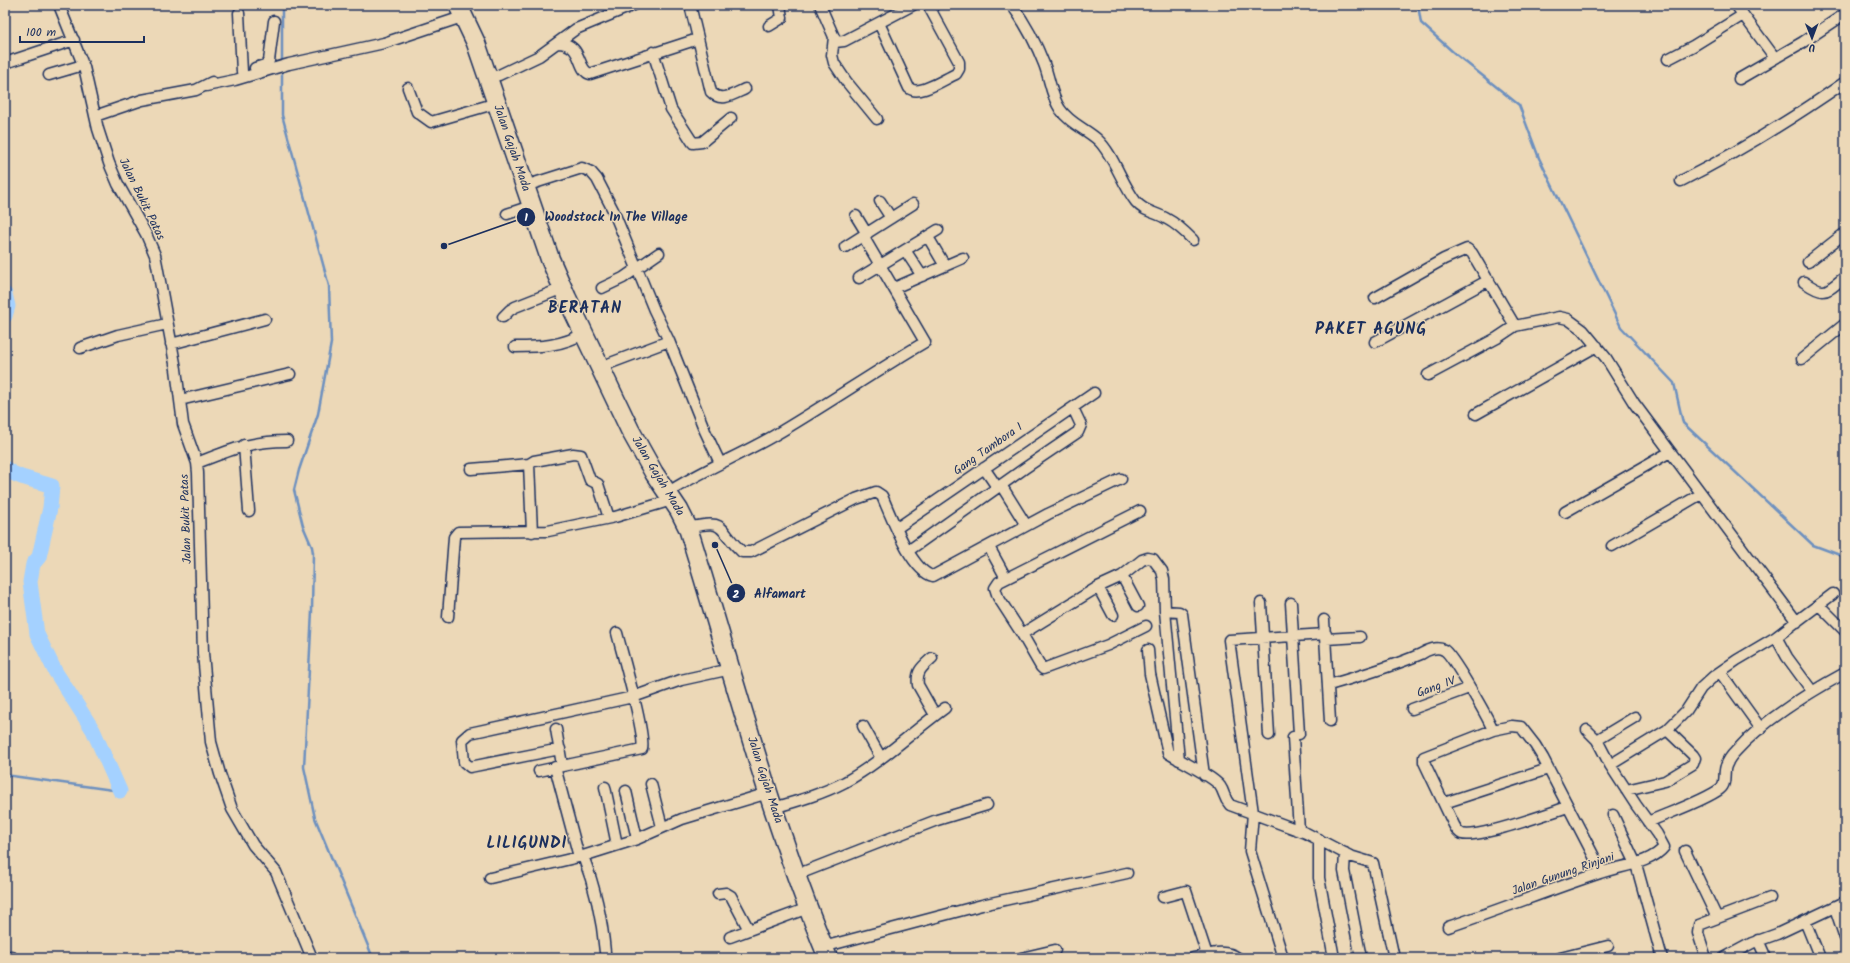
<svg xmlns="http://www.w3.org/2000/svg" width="1850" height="963" font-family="Kalam,sans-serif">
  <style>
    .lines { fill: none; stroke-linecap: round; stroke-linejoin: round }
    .stream { stroke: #6d90bf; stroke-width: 2.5 }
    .river { stroke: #a4d1ff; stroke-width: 15 }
    .street-casing { stroke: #1b2f5e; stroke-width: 13 }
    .highway-casing { stroke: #1b2f5e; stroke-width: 21 }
    .street { stroke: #ecd8b7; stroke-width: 10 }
    .highway { stroke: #ecd8b7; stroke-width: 18 }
    .labels { text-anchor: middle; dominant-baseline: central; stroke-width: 3; stroke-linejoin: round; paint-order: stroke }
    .street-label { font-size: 12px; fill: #1b2f5e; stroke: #ecd8b7 }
    .district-label { font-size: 16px; font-weight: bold; letter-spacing: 1px; fill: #1b2f5e; stroke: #ecd8b7 }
    .leader { fill: none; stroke: #1b2f5e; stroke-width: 1.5 }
    .callout-dot { fill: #1b2f5e; stroke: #ecd8b7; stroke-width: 1.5 }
    .mark-label { font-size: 12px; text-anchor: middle; font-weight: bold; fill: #fff }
    .callout-label { font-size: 13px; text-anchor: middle; font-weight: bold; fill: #1b2f5e; stroke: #ecd8b7; stroke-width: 3; stroke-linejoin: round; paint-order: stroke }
  </style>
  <rect width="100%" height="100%" fill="#ecd8b7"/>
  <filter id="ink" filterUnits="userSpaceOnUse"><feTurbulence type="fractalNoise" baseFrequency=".025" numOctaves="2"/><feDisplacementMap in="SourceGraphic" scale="8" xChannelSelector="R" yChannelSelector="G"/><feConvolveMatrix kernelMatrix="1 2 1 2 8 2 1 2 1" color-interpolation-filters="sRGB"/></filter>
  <g filter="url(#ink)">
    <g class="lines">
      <path class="stream" d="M1418,5L1421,23L1453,52L1519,105L1539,158L1621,327L1674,383L1683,423L1813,545L1845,557
        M282,62V5
        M282,69V115L329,286L331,343L318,414L299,470L294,490L303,526L312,547L313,553L312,611L304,767L315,818L373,958
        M5,775L120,791"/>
      <path class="river" d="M5,294L8,306L5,316
        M5,468C18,479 36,480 52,486L50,508L39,557L33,564L30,582L37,634L55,671L93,730L120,791"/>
      <g class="street-casing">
        <path id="street" d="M59,5L84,67L98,129L109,163L118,184L146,234L155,255L157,265L176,369L183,424L197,463L198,473L203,653L211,742L220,774L232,809L253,845L276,872L312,958
          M690,5L711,92C721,103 734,94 745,89
          M820,5L834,37L832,55L834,63L846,81L877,119
          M1012,5C1025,23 1036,43 1044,64C1050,79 1051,96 1060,109C1069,123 1086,129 1098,140C1113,154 1122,184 1136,202C1144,212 1156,212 1167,219C1177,224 1185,232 1193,240
          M1736,5L1775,58
          M239,13L242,72
          M879,23L909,88C919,97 944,79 956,74L959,69V62L928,5
          M769,26L782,18L780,5
          M835,42L844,41L913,5
          M557,43C584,43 576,70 590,74L698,39
          M653,52L671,109L693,143L702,142L731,118
          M1668,59L1693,46L1743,15
          M5,63L74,40
          M255,68L265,65L269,61L274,21
          M49,75L83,65
          M488,78L499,75L539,56L576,29L634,5
          M1739,79L1803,42L1845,14
          M206,86L235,80L289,64L384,43L465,16
          M408,88L417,112L431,122L497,103
          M95,116L142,100L196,90L212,82
          M1681,181C1739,152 1792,119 1845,82
          M525,186L582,168L591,172L597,179L613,210L654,310L669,341L705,431L720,463
          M880,201L891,218
          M507,214L531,206
          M856,216L867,234
          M928,237L945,266
          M845,247L913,204
          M905,250L922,276
          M1808,262L1845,233
          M859,278L938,230
          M1804,282C1826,297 1825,292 1845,277
          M602,288L623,278L659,253
          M894,288L963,258
          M1375,298L1444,259L1467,249L1472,253L1515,326L1559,317L1568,319L1583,330L1606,358L1634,403L1797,622
          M503,317L510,310L515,307L563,288
          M1375,342L1489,280
          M171,344L265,319
          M515,347C539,347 563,346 584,333
          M80,348L118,335L167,324
          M1802,359L1845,324
          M600,367L669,341
          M1428,375L1497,338L1515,326
          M180,400L290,374
          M1476,414L1597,346
          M244,445L249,511
          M197,463C230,450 250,441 287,441
          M984,468L997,487
          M471,469L529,464
          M1001,485L1026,525
          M667,493C702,470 739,456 775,435C826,405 874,372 925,342L863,236
          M1140,511L999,582L995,588L998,597L1022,634L1041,667L1043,669L1108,645L1146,626
          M1565,512L1670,452
          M688,528C728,518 717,529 742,552H751L856,499L876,492L882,496C891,516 911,571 933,576L1048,514L1121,479
          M897,528L1094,393
          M532,532L529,464L534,461L573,454L581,455L590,480L598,484L609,518
          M1612,546L1701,494
          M989,547L1006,578
          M908,551L1025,468L1078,432L1081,425L1073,408
          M1122,576L1138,606
          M1098,587L1113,615
          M1261,603L1269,735
          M1291,603L1299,734
          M1819,605L1845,631
          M1165,611L1179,612L1182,614L1204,775
          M448,617L454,537L458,532L548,531L615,517L672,500
          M1324,620L1330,721
          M1022,634L1098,587L1122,576L1142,560L1148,558L1153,559L1162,571L1164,579L1165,611L1179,760
          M1776,637L1787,657L1812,691
          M1326,639L1360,637
          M1148,650L1150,674L1168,753C1179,760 1214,777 1220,786C1225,793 1223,797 1230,805L1306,833L1350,856L1373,863L1394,958
          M932,658C922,667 916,671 918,685L935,715
          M1720,672L1761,729
          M1329,685C1360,676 1391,667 1421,654C1427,650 1437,646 1444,650C1452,654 1488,718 1493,730
          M1412,709L1469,688
          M863,726L881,758
          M556,729L562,765
          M1293,737L1299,830
          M1597,740L1635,717
          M560,749L470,767L464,762L462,740L470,733L633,697L681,680L731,669
          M1610,765L1667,730L1686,711L1701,688L1714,676L1737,660L1776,637L1833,594
          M555,767L579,857
          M539,771L642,749C646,735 622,653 617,633
          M651,784L662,827
          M605,787L617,845
          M1626,790L1665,781L1693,764L1695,758L1693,755L1667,730
          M626,791L637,839
          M1444,803L1548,769
          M1568,807C1549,813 1478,839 1462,834C1458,832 1456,829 1454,825L1424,762V757L1493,730L1512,726L1521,727L1535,745L1543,758L1602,872
          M773,808C798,801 822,794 845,782C881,762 912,732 945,708
          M1613,815L1636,864L1662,958
          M1648,822C1668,813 1704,801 1720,789C1727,784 1723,773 1726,766C1728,760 1732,755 1736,751C1765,719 1808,693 1845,673
          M1319,839V878L1334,958
          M1685,851L1717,918
          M1345,853L1344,871L1361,958
          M583,856C595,887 602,918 605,952
          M796,875L937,820L987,805
          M490,878L583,856L637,839L682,819L768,793
          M718,894L726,893L731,896L749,930
          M1163,897L1186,891L1208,958
          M1835,908L1845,938
          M1805,921L1820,958
          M1448,927C1499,910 1549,890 1600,873C1619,866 1651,864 1664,847L1657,834L1636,805L1610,765L1597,740L1587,730
          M730,937L808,908
          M1758,940L1766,958
          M823,947L982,905L1127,873
          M6,958L11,956
          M1021,958L1055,950
          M1193,958C1208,955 1224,948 1238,958
          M1283,958L1250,851L1253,813L1229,640L1326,634
          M1560,958L1608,946
          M1706,958L1698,933L1699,925L1770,898
          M1724,958L1752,943L1777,934L1845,902"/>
      </g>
      <g class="highway-casing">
        <path id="highway" d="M458,5L476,43L535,215L550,259L567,298L630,430L654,473L679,510L688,528C733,672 770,819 828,958"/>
      </g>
      <use href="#street" class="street"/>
      <use href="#highway" class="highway"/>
    </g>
  </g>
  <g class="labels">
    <g class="street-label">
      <text transform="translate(512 148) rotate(71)">Jalan Gajah Mada</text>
      <text transform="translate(142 199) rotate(64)">Jalan Bukit Patas</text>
      <text transform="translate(988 449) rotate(-35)">Gang Tambora I</text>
      <text transform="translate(658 476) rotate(59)">Jalan Gajah Mada</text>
      <text transform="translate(186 519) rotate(-92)">Jalan Bukit Patas</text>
      <text transform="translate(1436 687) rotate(-20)">Gang IV</text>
      <text transform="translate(765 780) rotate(72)">Jalan Gajah Mada</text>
      <text transform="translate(1563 874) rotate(-19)">Jalan Gunung Rinjani</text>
    </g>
    <g class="district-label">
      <text x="585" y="308">BERATAN</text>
      <text x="1371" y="329">PAKET AGUNG</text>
      <text x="527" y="843">LILIGUNDI</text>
    </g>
  </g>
  <path class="leader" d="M444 246L526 217M715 545L736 593"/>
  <g class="callout-dot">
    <circle cx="444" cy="246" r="4"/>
    <circle cx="715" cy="545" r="4"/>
    <circle cx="526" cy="217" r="10"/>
    <circle cx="736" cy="593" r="10"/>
  </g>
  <g class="mark-label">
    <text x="526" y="221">1</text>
    <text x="736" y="598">2</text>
  </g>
  <g class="callout-label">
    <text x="616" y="221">Woodstock In The Village</text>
    <text x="780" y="598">Alfamart</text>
  </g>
  <rect width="1850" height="963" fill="none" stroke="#ecd8b7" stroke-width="20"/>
  <rect x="10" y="10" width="1830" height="943" fill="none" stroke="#1b2f5e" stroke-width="1.5" filter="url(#ink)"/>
  <g transform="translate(1812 38) rotate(179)" stroke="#ecd8b7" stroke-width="3" paint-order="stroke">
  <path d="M0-3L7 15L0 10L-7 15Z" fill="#1b2f5e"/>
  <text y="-6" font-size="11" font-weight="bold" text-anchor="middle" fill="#1b2f5e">U</text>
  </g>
  <path d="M20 36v6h124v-6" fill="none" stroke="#1b2f5e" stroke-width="2"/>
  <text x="26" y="36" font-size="12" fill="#1b2f5e" stroke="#ecd8b7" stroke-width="3" paint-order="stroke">100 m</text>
</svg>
